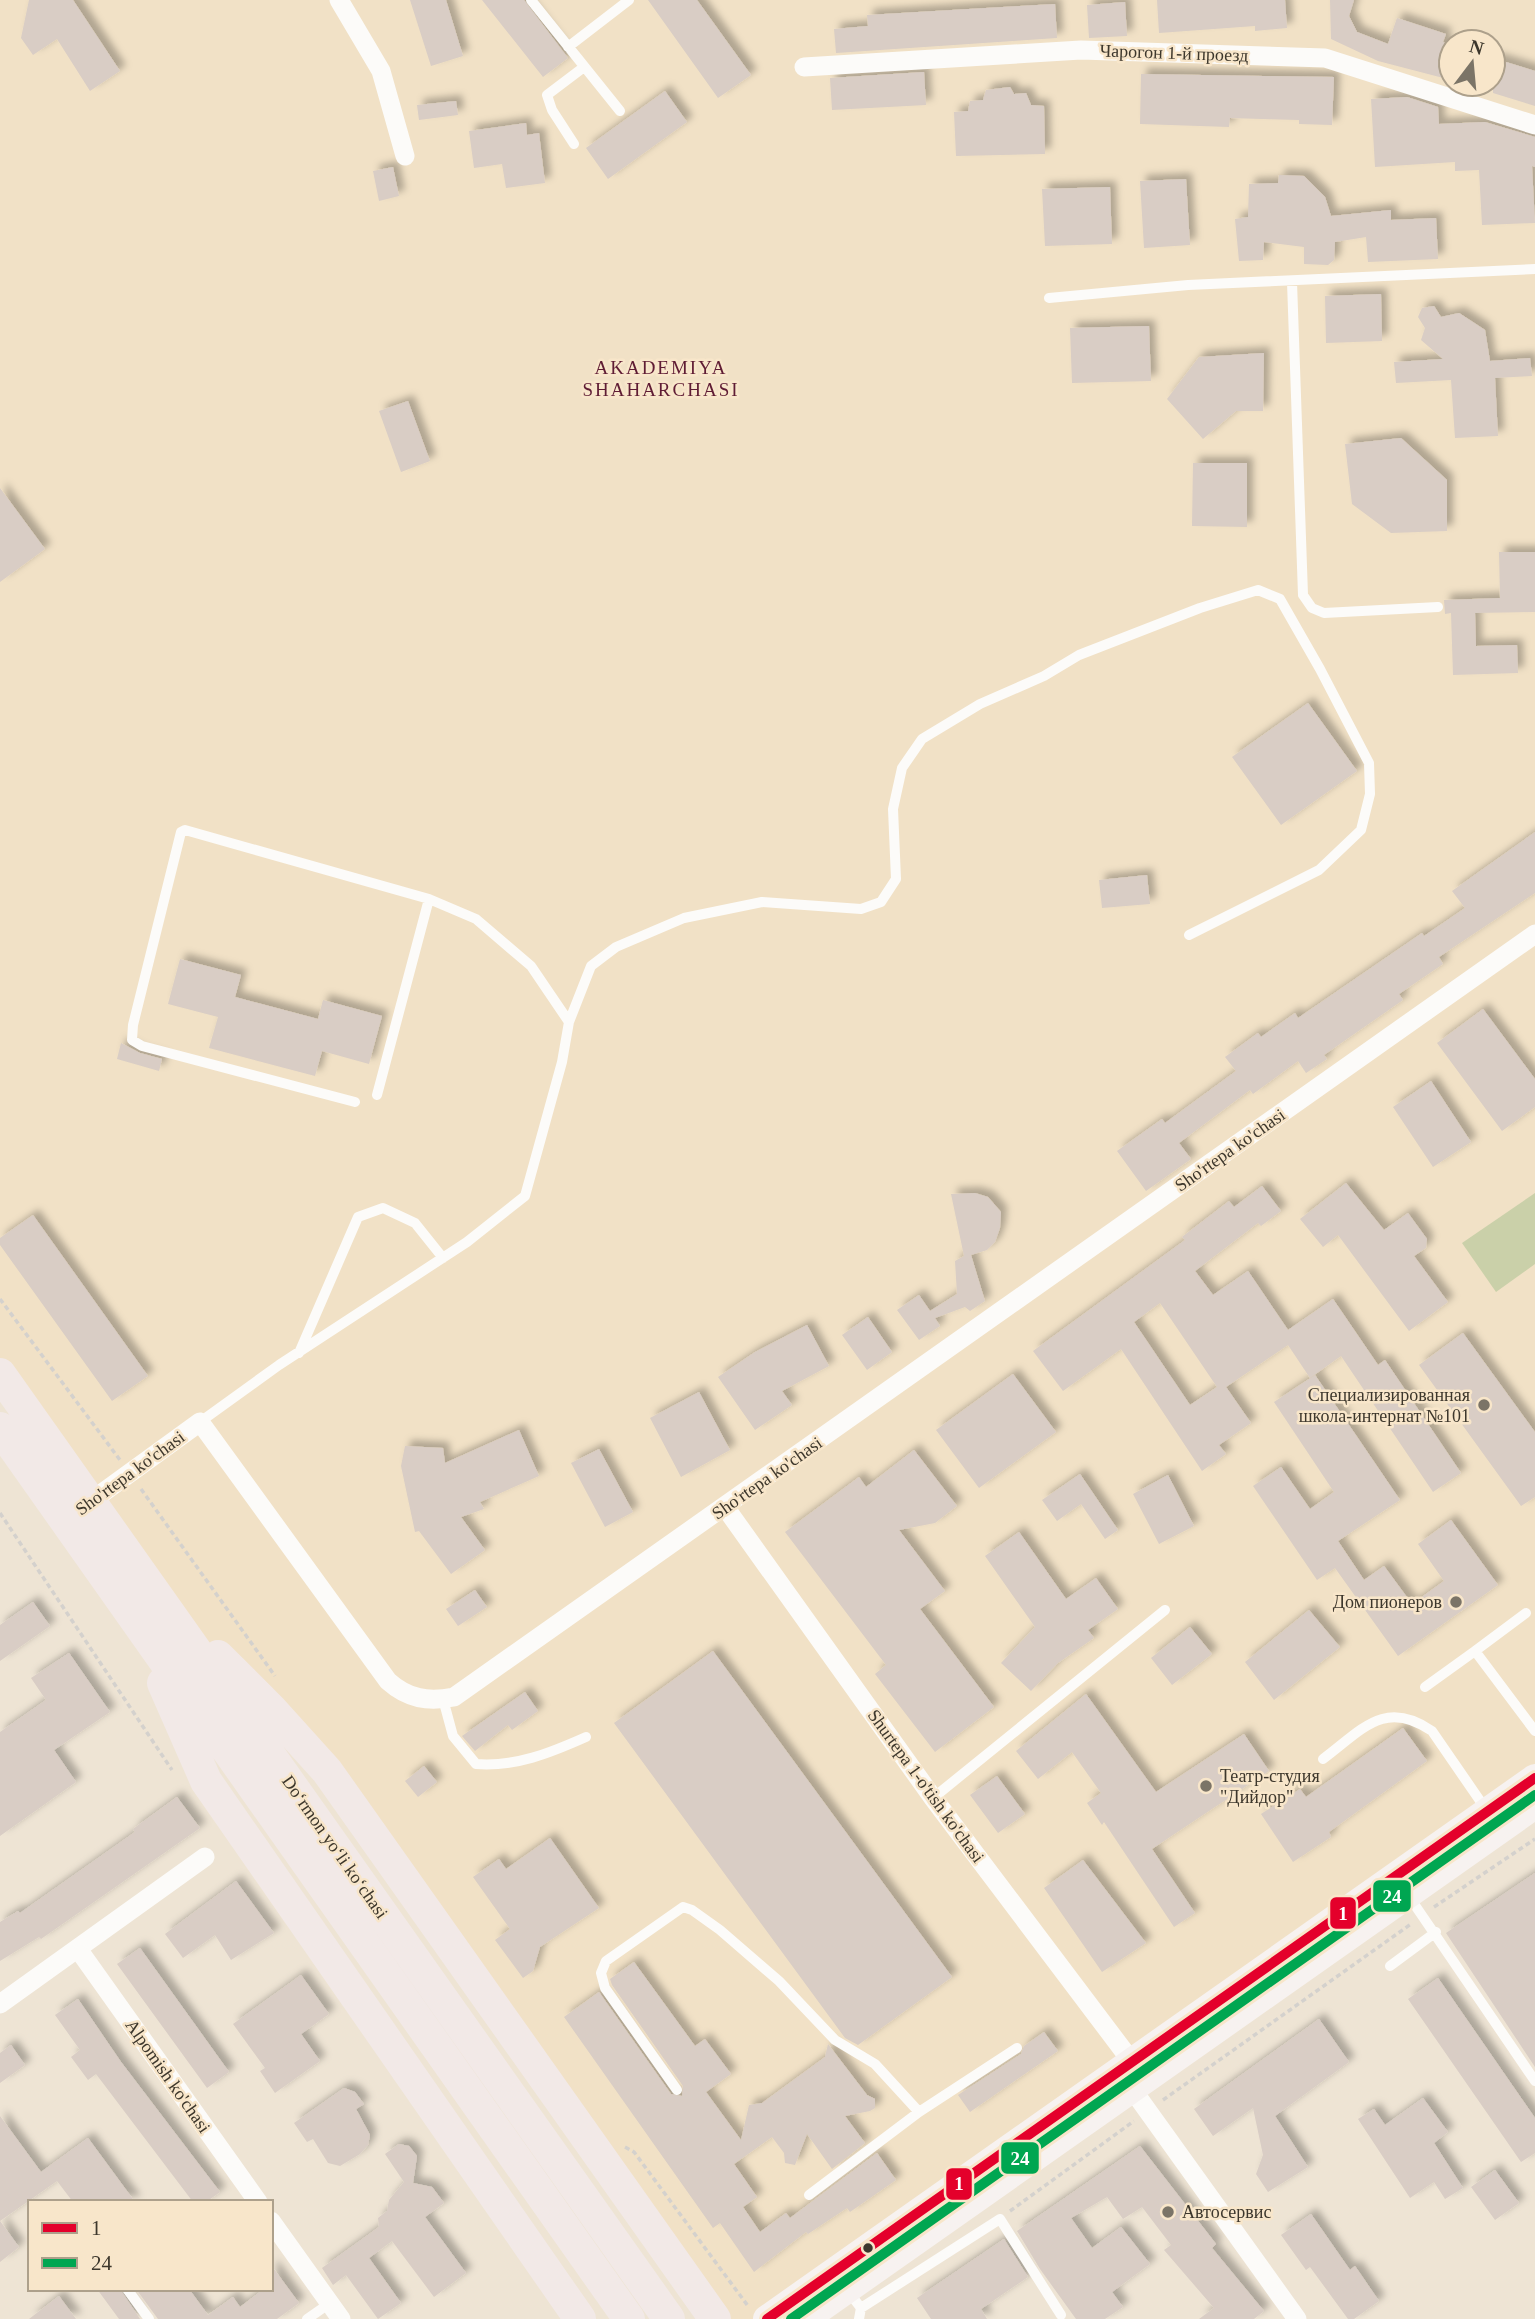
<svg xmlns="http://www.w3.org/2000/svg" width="1535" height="2319" font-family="Georgia,serif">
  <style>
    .built { fill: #f1e1c6; fill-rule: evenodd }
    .green { fill: #cad0a9 }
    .building { fill: #d9cdc5; fill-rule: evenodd; filter: url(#shadow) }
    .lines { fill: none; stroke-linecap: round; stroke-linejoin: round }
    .path { stroke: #d4d1cd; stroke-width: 3.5; stroke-dasharray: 5 3.5; stroke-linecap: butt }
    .service { stroke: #fcfbf9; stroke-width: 10 }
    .minor { stroke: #fcfbf9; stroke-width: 19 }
    .secondary { stroke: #f7f2f0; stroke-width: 28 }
    .primary { stroke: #f2e9e7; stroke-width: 32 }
    .bus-1-casing { stroke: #f8e6ca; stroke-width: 16 }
    .bus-2-casing { stroke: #f8e6ca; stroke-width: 16 }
    .bus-1 { stroke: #e4002b; stroke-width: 10 }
    .bus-2 { stroke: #00a651; stroke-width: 10 }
    .poi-dot { fill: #7b7467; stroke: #f8e6ca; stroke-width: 2.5 }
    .bus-dot { fill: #3d372c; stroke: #f8e6ca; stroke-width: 2.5 }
    .labels { text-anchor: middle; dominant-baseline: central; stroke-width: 5; stroke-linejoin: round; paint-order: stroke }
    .street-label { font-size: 18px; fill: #3d372c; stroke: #f8e6ca }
    .poi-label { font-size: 18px; fill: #3d372c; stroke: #f8e6ca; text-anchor: end }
    .neighbourhood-label { font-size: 19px; letter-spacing: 2px; fill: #5f1c34; stroke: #f8e6ca }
    .line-badge { stroke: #f8e6ca; stroke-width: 2.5 }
    .badge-label { font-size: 19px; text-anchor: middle; font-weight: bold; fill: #fff }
  </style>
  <defs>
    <filter id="shadow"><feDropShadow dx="6" dy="-6" stdDeviation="3.5" flood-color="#0004"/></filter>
  </defs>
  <rect width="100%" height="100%" fill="#eee4d4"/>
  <path class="built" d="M0,0H1535V1778L767,2319H715L327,1771L157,1596L0,1374ZM1451,42H1493V84H1451Z"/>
  <path class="green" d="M1535,1193V1264L1496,1292L1462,1243Z"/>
  <path class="building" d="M29,0H73L120,71L90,91L57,39L33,55L21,38Z
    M410,0H446L463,56L431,66Z
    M482,0H524L568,58L543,77Z
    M648,0H697L751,75L718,98Z
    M1157,0H1285L1287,28L1255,31V26L1159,33Z
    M1330,0H1354L1349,16L1357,32L1388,44L1397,18L1446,34L1443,42L1451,45V80L1378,61L1331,39Z
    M1125,2L1127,36L1089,38L1087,5Z
    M1055,4L1057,38L836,53L834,29L868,26L867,15Z
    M1493,58L1535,71V106L1493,93Z
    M924,72L926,105L832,110L830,78Z
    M1141,74L1334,77L1332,125L1299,124V120L1230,118L1229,127L1140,124Z
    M1010,87L1014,94L1026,93L1031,105L1044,106L1045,154L956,156L954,112L968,111L970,101L983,100L986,90Z
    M665,91L687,122L608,179L586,148Z
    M1407,97L1438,107L1439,124L1485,122L1535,137V167L1532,166L1535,223L1482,225L1479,170L1455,171V162L1375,167L1371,99Z
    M456,101L458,115L419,120L417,105Z
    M526,123L527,135L539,133L545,183L506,188L502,164L474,168L469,131Z
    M393,167L399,196L379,201L373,171Z
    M1279,175L1304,176L1325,197L1331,216L1391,210V220L1436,218L1438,259L1368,262L1366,237L1335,242L1334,260L1328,265L1304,264V247L1264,242L1263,260L1239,261L1235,219L1248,217L1249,184L1278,183Z
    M1186,179L1190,245L1144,248L1140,181Z
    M1110,187L1112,244L1045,246L1042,189Z
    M1381,294L1382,341L1326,343L1325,296Z
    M1434,306L1441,317L1459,313L1485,330L1490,361L1530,358L1532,376L1495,378L1498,436L1455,438L1451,380L1396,383L1394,362L1443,359L1421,340L1425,328L1418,317L1422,308Z
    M1149,326L1151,381L1072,383L1070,328Z
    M1264,353L1263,411H1236L1203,439L1167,399L1199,357Z
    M408,401L430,461L401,472L379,411Z
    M1401,438L1447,480V531L1391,533L1352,504L1345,444Z
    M1193,463H1247V527L1192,526Z
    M0,488L45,549L0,582Z
    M1499,552H1535V612L1475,613L1476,646L1517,645L1518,673L1453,675L1451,613L1445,614L1444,600L1500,598Z
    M1308,703L1357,771L1281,825L1232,757Z
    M1535,832V893L1439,957L1443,964L1399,994L1403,1000L1324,1055L1327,1059L1306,1073L1298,1061L1253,1094L1250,1090L1179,1143L1191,1159L1146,1191L1117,1151L1162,1119L1165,1123L1236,1071L1225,1057L1258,1033L1261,1037L1295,1013L1298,1018L1422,933L1424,936L1465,908L1452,891Z
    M1147,875L1150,904L1102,908L1099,880Z
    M180,959L241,975L235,997L318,1019L323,1000L382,1016L369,1064L322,1051L315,1076L209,1048L218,1017L168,1004Z
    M1483,1009L1535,1079V1107L1502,1131L1437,1043Z
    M121,1043L140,1053L162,1059L159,1071L117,1059Z
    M1431,1081L1471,1142L1433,1167L1393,1107Z
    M1346,1183L1384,1230L1408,1213L1427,1239L1426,1248L1414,1256L1448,1302L1409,1331L1338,1235L1323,1247L1300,1219Z
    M1262,1186L1281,1211L1261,1226L1258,1223L1195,1271L1213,1295L1248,1271L1288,1330L1333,1299L1378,1365L1385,1360L1461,1473L1433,1492L1341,1356L1310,1378L1288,1345L1226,1387L1251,1423L1219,1445L1226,1454L1202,1471L1121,1349L1063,1391L1033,1351L1185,1240L1182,1237L1229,1201L1234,1207ZM1160,1303L1217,1387L1190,1405L1134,1322Z
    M975,1193L988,1197L1001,1212L1000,1228L995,1242L987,1250L971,1255L985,1301L970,1311L965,1307L935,1318L940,1326L919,1340L897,1310L919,1295L930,1311L957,1294L955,1261L964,1256L951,1194Z
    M33,1215L148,1376L112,1401L0,1245V1238Z
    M868,1317L892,1352L867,1370L842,1335Z
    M807,1325L829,1366L782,1391L792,1405L755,1430L718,1377L755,1352Z
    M1463,1333L1535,1432V1497L1521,1506L1419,1365Z
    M1013,1374L1056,1432L979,1488L936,1430Z
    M1315,1375L1400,1500L1338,1541L1364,1580L1384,1566L1412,1604L1444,1581L1418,1544L1451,1520L1498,1585L1398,1656L1335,1568L1317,1580L1253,1486L1281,1467L1310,1509L1334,1492L1274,1402Z
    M699,1392L730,1450L681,1477L650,1418Z
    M519,1430L539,1476L480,1502L484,1509L461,1517L485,1550L451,1574L419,1531L415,1532L401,1466L405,1446L443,1448L445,1463Z
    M599,1449L633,1512L605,1527L571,1463Z
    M914,1450L957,1506L935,1523L899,1530L945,1591L920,1609L994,1707L935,1752L875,1674L886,1665L785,1532L859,1477L866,1487Z
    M1080,1474L1118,1530L1105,1539L1081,1504L1057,1521L1042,1500Z
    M1168,1475L1194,1526L1159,1544L1133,1494Z
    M1019,1532L1066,1599L1096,1578L1118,1609L1088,1630L1094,1638L1058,1663L1031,1691L1001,1663L1035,1627L985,1556Z
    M475,1590L487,1607L458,1626L446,1609Z
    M33,1602L50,1626L0,1661V1625Z
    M1309,1610L1340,1647L1274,1700L1245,1662Z
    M1190,1627L1212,1654L1172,1685L1151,1658Z
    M713,1651L952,1977L858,2045L845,2038L614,1723Z
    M69,1653L110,1712L54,1750L76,1782L0,1836V1732L46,1700L31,1678Z
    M525,1692L538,1711L512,1730L508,1725L475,1751L462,1736Z
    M1086,1694L1156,1792L1244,1734L1269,1771L1152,1849L1195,1913L1174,1927L1104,1822L1102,1825L1087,1803L1101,1793L1072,1752L1038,1779L1016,1751Z
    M1403,1728L1427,1761L1329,1832L1331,1837L1293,1862L1261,1814L1300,1789L1306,1797Z
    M424,1766L437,1782L418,1797L405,1781Z
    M997,1776L1025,1814L998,1833L970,1795Z
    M177,1797L200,1828L41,1939L39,1937L0,1961V1922L18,1911L20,1913L135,1832L133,1829Z
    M550,1838L599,1908L540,1947L533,1971L523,1978L495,1940L510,1929L473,1877L499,1859L506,1869Z
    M1083,1860L1146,1943L1102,1972L1044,1888Z
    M1535,1873V2067L1446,1933Z
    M236,1881L274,1933L231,1960L215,1935L183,1958L165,1934Z
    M140,1948L229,2072L207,2088L117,1964Z
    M634,1962L695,2046L705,2039L731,2074L706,2092L741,2140L749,2105L762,2103L825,2057L828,2044L867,2095L875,2099V2108L870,2111L845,2116L865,2143L832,2169L807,2134L795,2165L785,2163L784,2153L772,2137L734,2164L757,2197L743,2207L760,2232L786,2213L790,2218L877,2153L896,2180L850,2212L847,2208L808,2234L806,2232L754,2272L720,2223L713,2228L564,2017L599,1992L671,2094L682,2096L683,2086L612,1985L610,1979Z
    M301,1975L329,2014L301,2034L320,2061L275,2093L260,2071L265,2068L233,2024Z
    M1438,1978L1535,2118V2153L1521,2162L1408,1999Z
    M78,1999L121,2062L220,2192L206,2202H193L96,2074L88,2080L71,2057L80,2050L55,2015Z
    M1319,2019L1349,2062L1275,2116L1308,2167L1268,2192L1256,2174L1263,2155L1253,2108L1213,2136L1194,2109Z
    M1044,2032L1058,2051L970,2112L958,2095L1021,2054L1024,2046Z
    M11,2045L25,2065L0,2083V2053Z
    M344,2088L355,2092L364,2104L356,2109L370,2135L368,2145L360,2154L340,2166L328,2163L313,2139L307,2142L294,2123Z
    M1423,2098L1448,2132L1434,2143L1463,2188L1445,2199L1434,2182L1410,2198L1358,2119L1374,2109L1385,2125Z
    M0,2116L41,2172L88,2138L135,2202H73L57,2181L0,2221L19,2247L0,2262Z
    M399,2144L409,2146L417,2156L413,2183L432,2187L444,2203L425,2217L466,2273L434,2297L392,2241L369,2258L401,2303L378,2319L346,2275L333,2285L322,2268L379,2227L378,2218L387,2211L389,2200L404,2182L385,2154Z
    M1140,2146L1216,2244L1212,2248L1264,2311L1254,2319H1199L1214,2308L1164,2250L1171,2245L1142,2207L1123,2219L1107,2197L1071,2218L1092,2248L1121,2227L1150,2264L1112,2292L1123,2307L1105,2319H1076L1040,2269L1017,2231Z
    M1495,2170L1519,2203L1495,2220L1471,2187Z
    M1311,2214L1350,2270L1355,2266L1379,2301L1354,2319H1348L1310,2267L1306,2270L1281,2235Z
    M1004,2239L1028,2277L981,2309L987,2319H931L917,2298Z
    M271,2265L299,2303L277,2319H158L136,2289H189L208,2315L233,2297L240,2307L264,2289H271Z
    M97,2289H120L140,2319H119Z
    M59,2296L76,2319H29Z"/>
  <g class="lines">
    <path class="path" d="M0,1299L120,1460
      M141,1489L275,1676
      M0,1513L172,1770
      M1434,1907L1535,1839
      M1163,2100L1411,1924
      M625,2147L634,2152L748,2306
      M1010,2211L1134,2121"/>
    <path class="service" d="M531,0L620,111
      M568,47L629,0
      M574,144L552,110L547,95L584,67
      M1292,282L1303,595L1312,608L1324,613L1438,607
      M1049,298L1188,285L1535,269
      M569,1022L591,966L616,947L684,918L762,902L861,909L881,902L896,879L893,809L902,768L922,739L980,704L1044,676L1079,655L1200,608L1258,590L1280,599L1320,669L1369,763L1370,794L1361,830L1319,870L1189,935
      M377,1095L429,899
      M299,1353L358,1217L383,1208L415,1223L443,1258
      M200,1422L279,1365L467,1242L525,1196L562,1062L569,1022L531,966L476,919L429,899L185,830L181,832L133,1025L132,1040L142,1046L355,1102
      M1526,1613L1475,1651L1535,1731
      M1425,1687L1475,1651
      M443,1699L453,1736L476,1764C516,1767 550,1753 586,1737
      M1323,1759C1361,1731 1384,1698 1432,1731L1485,1808
      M933,1798L1165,1610
      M1408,1895L1535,2081
      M1390,1966L1436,1932
      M677,2090L605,1988L601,1973L606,1961L683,1907L692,1910L720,1930L779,1981L835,2040L875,2064L919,2112
      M809,2195L919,2112L1017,2048
      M127,2289L149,2319
      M847,2290L861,2308L859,2319
      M861,2308L1000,2219L1061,2315
      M307,2319L330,2303"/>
    <path class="minor" d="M339,0L381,71L405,156
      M804,67L1081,50L1325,58L1535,125
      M83,1507L200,1422L388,1681C408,1699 428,1702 454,1697L1535,934
      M725,1507L933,1798L1132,2062
      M78,1949L258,2202
      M0,2004L205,1857
      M1132,2089L1297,2319
      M271,2221L341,2319"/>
    <path class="secondary" d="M767,2319L1535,1778
      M805,2319L1535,1805"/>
    <path class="primary" d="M0,1374L669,2319
      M0,1428L629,2319
      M218,1656L271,1709L327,1771L715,2319
      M163,1683L206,1781L580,2319"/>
    <g class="bus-1-casing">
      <path id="bus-1" d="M767,2319L1535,1778"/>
    </g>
    <g class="bus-2-casing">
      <path id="bus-2" d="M791,2319L1535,1795"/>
    </g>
    <use href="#bus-1" class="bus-1"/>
    <use href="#bus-2" class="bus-2"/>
  </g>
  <g class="poi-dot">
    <circle cx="1484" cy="1405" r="7"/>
    <circle cx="1456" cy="1602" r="7"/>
    <circle cx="1206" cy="1786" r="7"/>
    <circle cx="1168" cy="2212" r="7"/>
  </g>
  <circle class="bus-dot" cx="868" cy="2248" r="6"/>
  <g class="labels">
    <g class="street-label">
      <text transform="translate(1174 53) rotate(2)">Чарогон 1-й проезд</text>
      <text transform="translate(1230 1150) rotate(-35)">Sho'rtepa ko'chasi</text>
      <text transform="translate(130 1473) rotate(-36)">Sho'rtepa ko'chasi</text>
      <text transform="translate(767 1478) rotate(-35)">Sho'rtepa ko'chasi</text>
      <text transform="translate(926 1786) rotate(54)">Shurtepa 1-o'tish ko'chasi</text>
      <text transform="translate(335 1847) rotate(55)">Do‘rmon yo‘li ko‘chasi</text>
      <text transform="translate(168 2076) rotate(55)">Alpomish ko'chasi</text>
    </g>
    <g class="poi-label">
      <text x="1470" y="1395">Специализированная<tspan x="1470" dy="21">школа-интернат №101</tspan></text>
      <text x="1442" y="1602">Дом пионеров</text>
      <text x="1220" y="1776" text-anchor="start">Театр-студия<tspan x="1220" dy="21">"Дийдор"</tspan></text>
      <text x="1182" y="2212" text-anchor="start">Автосервис</text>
    </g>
    <g class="neighbourhood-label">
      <text x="661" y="367">AKADEMIYA<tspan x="661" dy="22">SHAHARCHASI</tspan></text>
    </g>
  </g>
  <g class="line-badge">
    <rect x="1372" y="1879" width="40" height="34" rx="7" fill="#00a651"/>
    <rect x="1329" y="1896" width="28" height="34" rx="7" fill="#e4002b"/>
    <rect x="1000" y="2141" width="40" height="34" rx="7" fill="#00a651"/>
    <rect x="945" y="2167" width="28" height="34" rx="7" fill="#e4002b"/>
  </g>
  <g class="badge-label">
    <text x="1392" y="1903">24</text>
    <text x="1343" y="1920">1</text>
    <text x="1020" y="2165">24</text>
    <text x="959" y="2190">1</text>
  </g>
  <rect x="28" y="2200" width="245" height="91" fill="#f8e6ca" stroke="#ada08b" stroke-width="2"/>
  <rect x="42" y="2223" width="35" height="10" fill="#e4002b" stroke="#ada08b" stroke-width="2"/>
  <text x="91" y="2235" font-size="21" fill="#3d372c">1</text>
  <rect x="42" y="2258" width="35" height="10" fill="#00a651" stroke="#ada08b" stroke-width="2"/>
  <text x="91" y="2270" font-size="21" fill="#3d372c">24</text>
  <g transform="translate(1472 63) rotate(16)"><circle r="33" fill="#f8e6ca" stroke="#ada08b" stroke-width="2"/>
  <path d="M0-5L12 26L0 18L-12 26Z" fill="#7b7467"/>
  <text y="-10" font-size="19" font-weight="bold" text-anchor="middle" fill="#3d372c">N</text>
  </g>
</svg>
